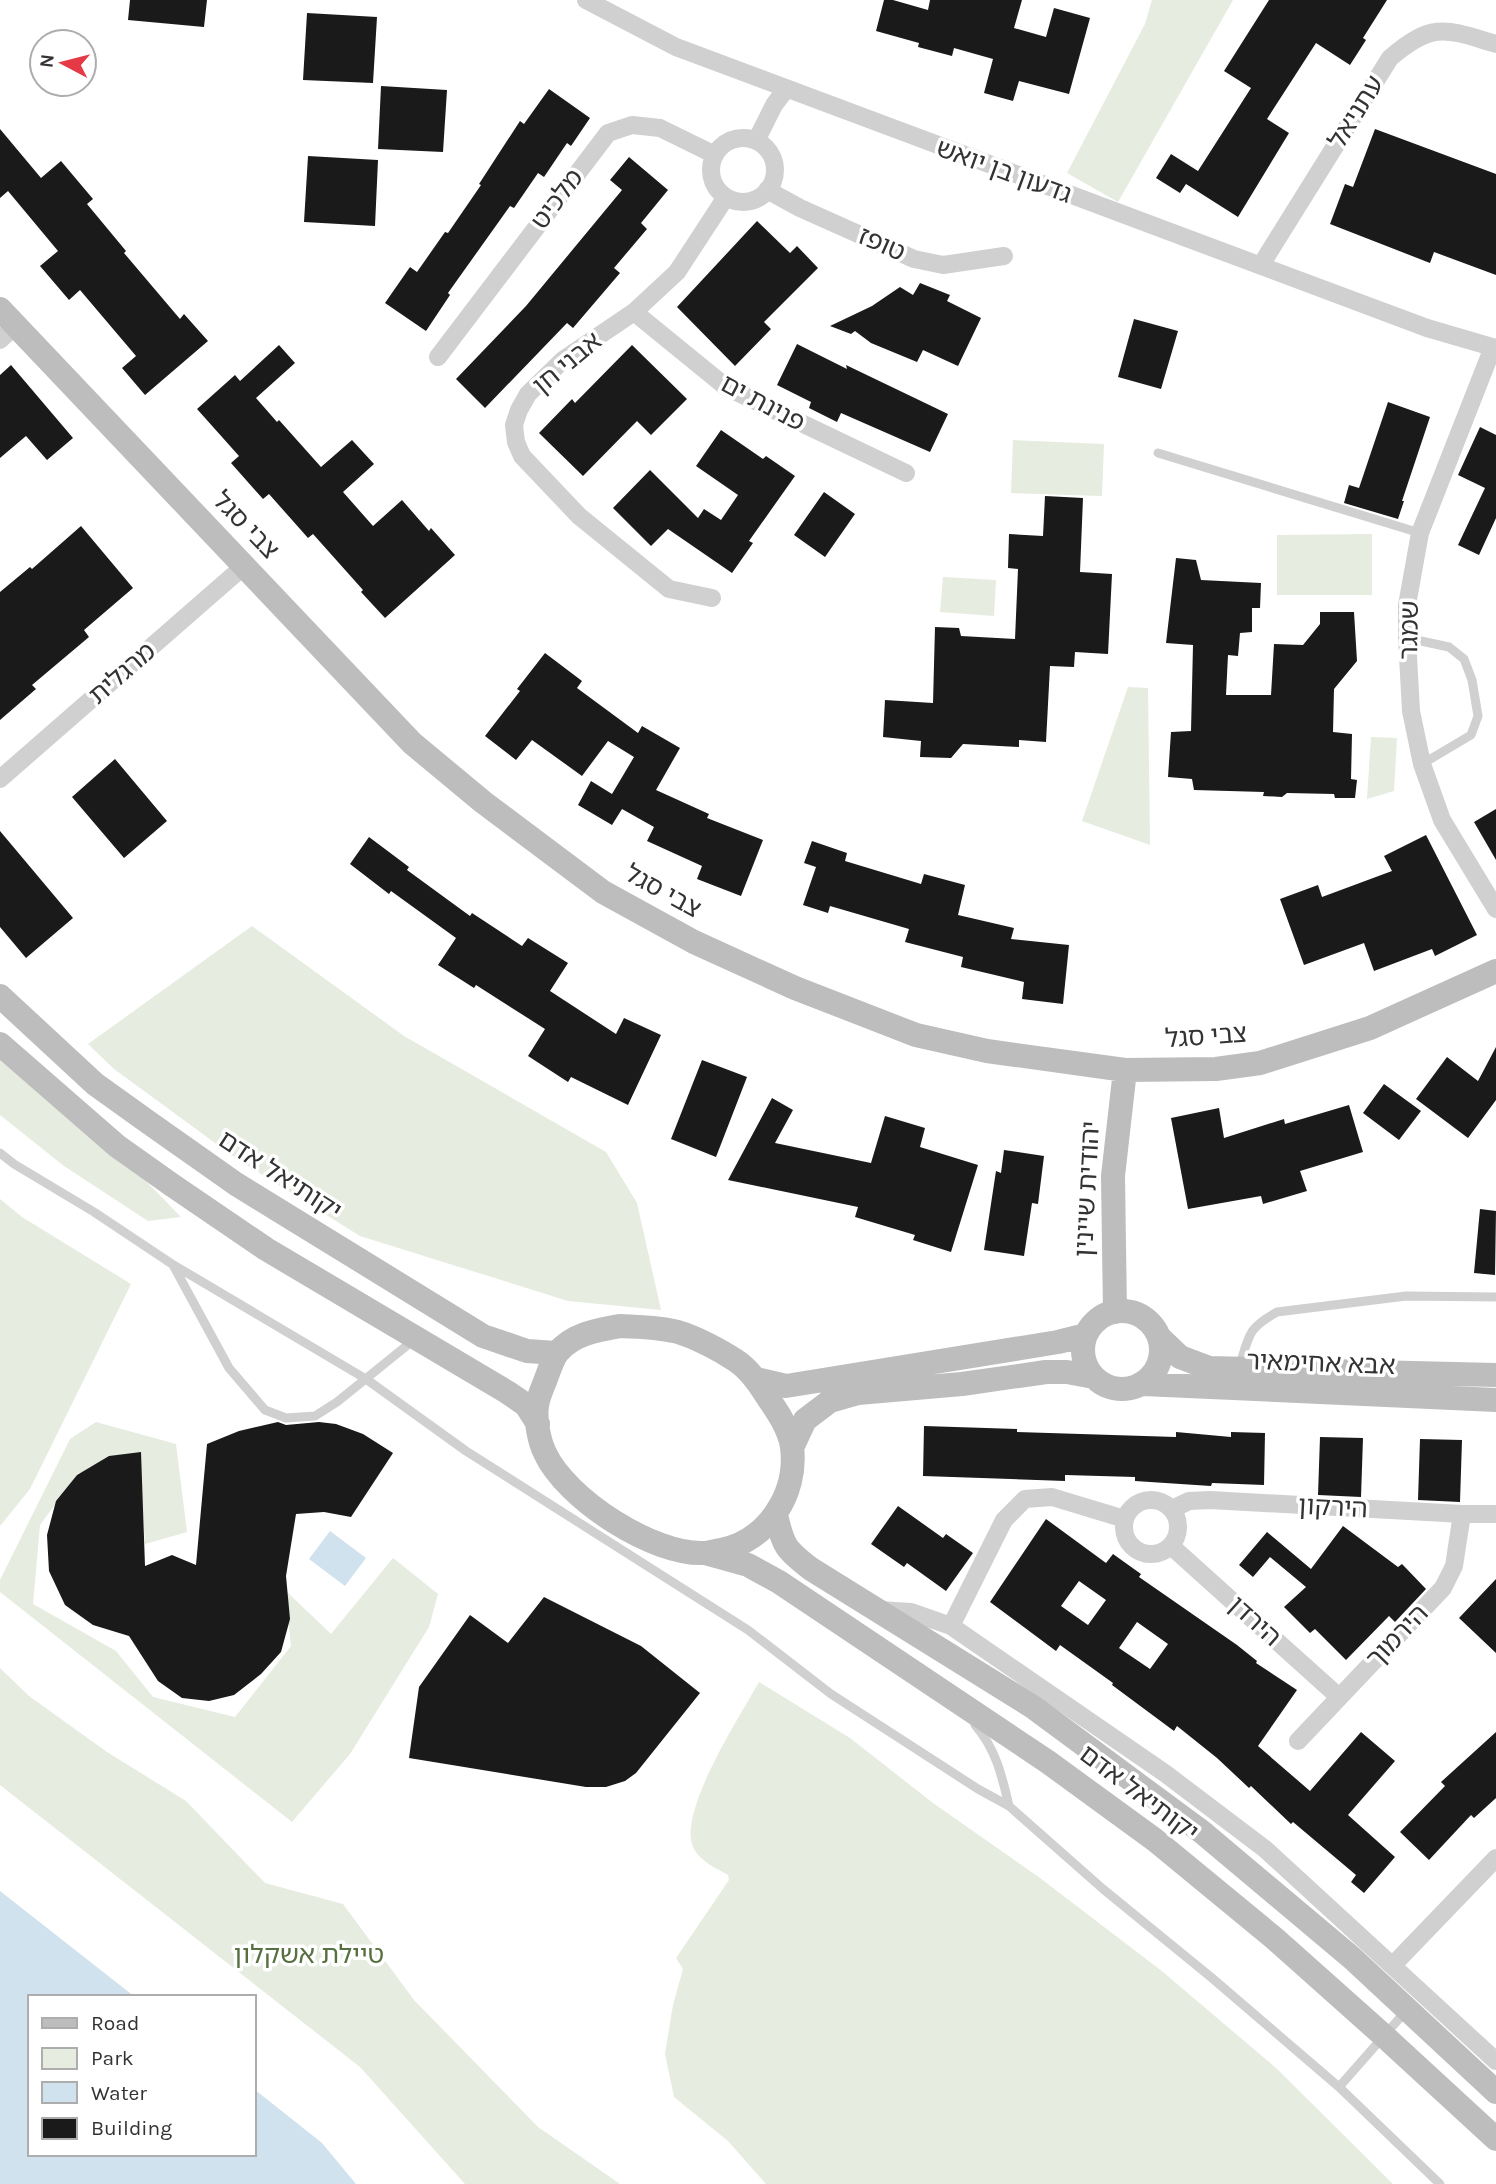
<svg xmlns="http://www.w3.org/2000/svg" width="1496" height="2184" font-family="Karla,'Noto Sans Hebrew',sans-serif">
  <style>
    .green { fill: #e6ecdf }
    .water { fill: #cfe2ee }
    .building { fill: #1a1a1a; fill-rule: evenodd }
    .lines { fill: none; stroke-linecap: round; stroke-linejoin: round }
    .lane { stroke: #d0d0d0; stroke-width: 9 }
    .street { stroke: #d0d0d0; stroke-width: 18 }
    .secondary { stroke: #bdbdbd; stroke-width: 24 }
    .labels { text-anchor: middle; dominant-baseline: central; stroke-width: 7; stroke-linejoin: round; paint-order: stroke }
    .street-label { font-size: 26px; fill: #333; stroke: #fff }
    .park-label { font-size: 26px; fill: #56703f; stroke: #fff }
  </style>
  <rect width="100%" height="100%" fill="#fff"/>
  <path class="green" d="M1152,0H1233L1118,202L1067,173L1145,24Z
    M1013,440L1104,444L1102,496L1011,493Z
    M1372,534V595H1277V535Z
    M943,577L996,580L994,616L940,612Z
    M1128,687L1148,688L1150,845L1082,821Z
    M1371,737L1397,738L1394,791L1367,799Z
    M252,926L404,1036L606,1152L637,1203L661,1310L568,1301L360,1236L237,1159L114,1069L88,1044Z
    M0,1059L145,1180L181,1217L148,1221L64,1166L0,1115Z
    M0,1199L22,1217L131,1284L30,1489L0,1526Z
    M96,1422L176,1444L187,1532L145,1544L140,1467L78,1473L40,1525L33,1604L116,1651L153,1697L235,1717L291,1646L285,1590L331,1634L393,1558L438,1594L429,1627L350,1754L292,1822L0,1592V1580L70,1439Z
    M0,1668L29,1696L107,1752L186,1801L265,1883L343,1904L414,2000L538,2127L620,2184H465L360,2067L0,1785Z
    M759,1682L850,1738L933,1803L1040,1878L1163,1972L1276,2068L1393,2184H766L728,2141L674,2097L665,2054L673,2005L683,1969L676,1958L729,1880L728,1875C716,1868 701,1862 694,1849C675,1815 741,1715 759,1682Z"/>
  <path class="water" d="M330,1531L366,1558L345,1586L309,1559Z
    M0,1891L135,1997H30V2154H254V2089L322,2143L356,2184H0Z"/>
  <path class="building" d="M130,0H207L204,27L128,20Z
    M884,0H893L928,10L930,0H1022L1014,28L1046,37L1054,8L1090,18L1069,94L1019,81L1013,101L984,93L993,59L954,48L952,56L918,47L919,43L876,31Z
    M1269,0H1387L1363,38L1366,40L1350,65L1316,43L1267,119L1289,133L1238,217L1186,184L1180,193L1156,178L1171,154L1198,171L1251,88L1224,71Z
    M307,13L377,17L373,83L303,80Z
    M381,86L447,90L443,152L378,149Z
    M549,89L590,118L571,146L567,143L544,177L538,173L514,208L510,206L448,293L450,295L426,331L385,303L410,267L417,272L445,232L448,233L481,185L479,184L520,121L524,124Z
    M0,129L41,178L61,161L93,199L87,204L126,251L124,253L180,319L184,314L208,341L145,395L122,368L136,356L80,290L69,300L40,266L58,251L8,191L0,198Z
    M1375,129L1496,174V275L1434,252L1430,263L1330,224L1345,184L1353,187Z
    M308,156L378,160L375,226L304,222Z
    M629,157L668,190L641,223L647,229L614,268L620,273L573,328L567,323L485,408L456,379L526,306L622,190L610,180Z
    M757,221L790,253L797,246L818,268L764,322L771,329L735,366L677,307Z
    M920,283L950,295L947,301L981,318L958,366L923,350L917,362L871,343L855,331L851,334L830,326L872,306L900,287L913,295Z
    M1134,319L1178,331L1161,389L1118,377Z
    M797,344L847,369L846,365L948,414L930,452L841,413L837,422L809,408L811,402L777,385Z
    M279,345L295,363L256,398L277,422L279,420L321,467L352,440L374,464L343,492L373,526L402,500L429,531L431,528L455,555L385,618L361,592L363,590L313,534L308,538L269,494L263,499L231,463L239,456L197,409L235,375L240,381Z
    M632,345L687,399L651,435L637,421L583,476L539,433L572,399L575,403Z
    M11,365L73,438L47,460L26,436L0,458V375Z
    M1388,402L1430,417L1402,501H1404L1398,519L1344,503L1349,485L1359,488Z
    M1480,427L1496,435V518L1479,555L1458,545L1485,488L1458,475Z
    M721,430L763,459L766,456L795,476L749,541L753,543L732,573L668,529L651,546L613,508L650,470L698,518L704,509L721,520L738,495L696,466Z
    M824,492L855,514L825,557L794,535Z
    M1045,496L1083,498L1080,572L1112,574L1108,654L1075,652L1074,667L1050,666L1046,742L1019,740V747L963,744L951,758L920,757L921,741L883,737L885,700L933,703L935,627L959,628L961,636L1015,639L1018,569L1008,568L1009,534L1043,536Z
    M81,526L133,588L84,630L89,637L32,685L36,689L0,720V592L30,567L32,569Z
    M1176,558L1196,560L1201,580L1261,583L1260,608H1252V632L1240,633L1238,656L1228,655L1226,695H1271L1274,644L1303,645L1320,624V612H1354L1357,661L1334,689L1333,732L1352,734L1351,779L1357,780L1355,798H1335L1334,794L1287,793L1282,797L1263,796L1264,792L1194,790L1192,779L1168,777L1171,732L1191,731L1193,645L1166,643Z
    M545,653L582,681L577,688L638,733L642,726L680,748L656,790L709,814L707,818L763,840L741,896L697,879L702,866L647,841L654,827L622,809L612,825L578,805L591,781L612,794L634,757L608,741L582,776L532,740L516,760L485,736L520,691L517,689Z
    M115,759L167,821L124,858L72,797Z
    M1496,809V860L1474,822Z
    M0,831L73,918L26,958L0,927Z
    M1426,835L1477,935L1435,956L1432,949L1374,971L1364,943L1304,965L1280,899L1318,885L1322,897L1392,871L1384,856Z
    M369,837L409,867L407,870L470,916L472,913L522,946L528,938L568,963L550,991L616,1034L624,1018L661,1035L628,1105L571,1077L568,1082L528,1056L545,1029L476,985L474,988L438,965L456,938L391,891L389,894L350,864Z
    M812,841L847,853L845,861L921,884L924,874L965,885L958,915L1014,928L1011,939L1069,945L1063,1004L1022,999L1024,982L961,967L963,957L905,942L909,929L830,906L828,913L803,905L816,867L804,863Z
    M1496,1047V1100L1468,1138L1416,1099L1447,1057L1478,1081Z
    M702,1060L747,1077L716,1157L671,1139Z
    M1384,1084L1421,1111L1399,1140L1363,1113Z
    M772,1098L793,1110L775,1143L871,1163L885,1116L925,1128L920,1147L978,1165L951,1252L913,1240L915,1235L855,1217L858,1207L728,1180Z
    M1349,1105L1363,1152L1300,1171L1307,1191L1263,1204L1261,1196L1188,1209L1171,1118L1219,1108L1224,1138L1284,1119L1285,1124Z
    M1004,1150L1044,1156L1038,1204L1032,1203L1024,1256L984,1250L996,1171L1001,1173Z
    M1480,1209L1496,1211L1495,1275L1474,1273Z
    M278,1422L286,1425L319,1422L336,1424L363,1434L393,1453L351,1517L324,1512L296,1514L286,1576L290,1619L281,1652L261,1674L234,1695L209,1701L182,1698L158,1681L129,1636L93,1625L65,1605L49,1571L47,1535L56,1501L77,1475L109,1456L141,1452L145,1566L172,1555L196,1565L207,1444L239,1431Z
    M924,1426L1017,1429V1432L1176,1437V1432L1231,1437V1432L1265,1433L1264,1485L1212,1483L1211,1486L1135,1481V1477L1065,1475V1481L923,1476Z
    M1320,1437L1363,1438L1361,1497L1318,1495Z
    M1420,1439L1462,1440L1460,1502L1418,1500Z
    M898,1506L943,1538L946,1534L973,1553L946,1591L907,1563L904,1567L871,1544Z
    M1046,1519L1106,1563L1113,1554L1141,1574L1139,1577L1237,1645L1257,1661L1256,1663L1297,1690L1258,1746L1310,1791L1361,1732L1395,1761L1348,1815L1395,1857L1364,1893L1351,1882L1356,1875L1293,1822L1291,1824L1251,1786L1249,1788L1217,1758L1177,1726L1174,1731L1112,1685L1113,1683L1060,1645L1056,1651L990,1602ZM1079,1581L1106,1600L1088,1625L1061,1606ZM1137,1622L1168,1644L1150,1669L1119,1648Z
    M1343,1526L1398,1567L1402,1564L1426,1589L1395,1622L1389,1616L1346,1660L1315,1629L1310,1633L1284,1607L1306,1587L1270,1557L1253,1577L1239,1565L1267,1532L1311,1569Z
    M1496,1579V1653L1459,1618Z
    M544,1597L641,1646L700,1693L636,1773L625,1781L606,1787H586L409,1758L419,1687L470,1615L508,1643Z
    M1496,1732V1798L1474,1818L1471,1815L1429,1860L1400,1832L1445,1786L1441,1782Z"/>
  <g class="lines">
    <path class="lane" d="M1158,453L1420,533
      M1407,638L1449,647L1464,659L1472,680L1478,716L1471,735L1422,764
      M0,1153L14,1164L94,1212L172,1264L366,1379L466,1451L748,1630L831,1694L978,1789L1009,1806L1103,1889L1212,1978L1339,2087L1440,2184
      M173,1265L229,1368L265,1410L286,1418L315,1416L337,1402L415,1339
      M1240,1365C1249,1335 1248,1328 1277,1312L1406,1296L1496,1297
      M975,1725C996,1749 1002,1776 1009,1806
      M1339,2087L1405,2012"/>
    <path class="street" d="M586,0L676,47L1427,328L1496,348
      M711 170a32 32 0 1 1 64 0a32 32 0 1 1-64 0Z
      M756,141L774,105L786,89
      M767,190L800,208L914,259L943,265L1004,256
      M1261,265L1390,58C1433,21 1446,29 1496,44
      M634,312L726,387L906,473
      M0,340L15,326
      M1493,347L1420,533L1407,605V638L1411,711L1422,764L1442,820L1496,909
      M438,357L608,133L632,125L660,128L715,155
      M712,598L669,589L579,516L522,456L516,442L514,425L519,410L528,394L563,360L634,312L677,272L726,197
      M0,779L244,566
      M1124 1527a27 27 0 1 1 54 0a27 27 0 1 1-54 0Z
      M1172,1509L1189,1501L1210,1500L1462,1514H1496
      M1171,1546L1339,1697
      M879,1610L911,1612L951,1626L1166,1774L1265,1849L1496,2061
      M951,1626L1004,1520L1025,1499L1052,1497L1125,1519
      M1298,1741L1443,1588L1454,1566L1462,1514
      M1393,1965L1496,1858"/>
    <path class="secondary" d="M0,309L412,743L483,802L603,892L694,942L795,988L916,1035L987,1051L1125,1070L1216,1069L1260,1063L1370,1028L1496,971
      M0,996L95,1084L148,1122L236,1184L483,1336L527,1351L556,1353
      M0,1044L117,1146L172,1185L266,1249L507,1392L526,1405L538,1424
      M1083 1350a39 39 0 1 1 78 0a39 39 0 1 1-78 0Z
      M1115,1312L1113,1176L1125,1070
      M620,1326C639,1327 660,1327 678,1332C695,1337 720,1350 735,1360C748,1368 758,1382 766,1395C777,1411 789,1428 792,1447C798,1494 767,1541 721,1550C716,1551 710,1552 705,1553C654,1556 566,1499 545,1453C539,1441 535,1419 537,1406C538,1396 544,1385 547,1376C550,1368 553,1358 558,1352C573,1334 597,1330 620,1326Z
      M1159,1337L1180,1357L1209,1368L1496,1375
      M756,1379L786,1386L1058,1342L1086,1335
      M1143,1384L1496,1400
      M792,1448L805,1420L830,1401L858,1393L962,1384L1046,1372H1067L1094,1377
      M776,1515C783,1546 786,1550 811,1569L1033,1707L1202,1832L1352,1958L1496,2092
      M705,1553L748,1565L779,1582L1048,1762L1155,1840L1274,1938L1384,2036L1496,2139"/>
  </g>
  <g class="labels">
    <g class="street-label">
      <text transform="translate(1356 112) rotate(-58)">עתניאל</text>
      <text transform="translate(1004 171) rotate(20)">גדעון בן יואש</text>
      <text transform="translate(557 199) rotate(-53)">מלכיט</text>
      <text transform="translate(882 244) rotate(24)">טופז</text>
      <text transform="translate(567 363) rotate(-40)">אבני חן</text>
      <text transform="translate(763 403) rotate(28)">פנינת ים</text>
      <text transform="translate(246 525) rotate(46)">צבי סגל</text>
      <text transform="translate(1409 630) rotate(-89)">שמגר</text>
      <text transform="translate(122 673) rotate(-41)">מרגלית</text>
      <text transform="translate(663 891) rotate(29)">צבי סגל</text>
      <text transform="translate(1206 1036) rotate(-4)">צבי סגל</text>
      <text transform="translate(280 1175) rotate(33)">יקותיאל אדם</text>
      <text transform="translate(1087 1189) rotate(-87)">יהודית שיינין</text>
      <text transform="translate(1321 1363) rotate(2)">אבא אחימאיר</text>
      <text transform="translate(1333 1507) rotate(3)">הירקון</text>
      <text transform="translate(1255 1621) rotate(42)">הירדן</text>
      <text transform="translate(1397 1636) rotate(-46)">הירמוך</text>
      <text transform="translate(1139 1793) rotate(37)">יקותיאל אדם</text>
    </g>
    <g class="park-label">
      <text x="309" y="1954">טיילת אשקלון</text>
    </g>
  </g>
  <rect x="28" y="1995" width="228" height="161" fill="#ffffff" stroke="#adadad" stroke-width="2"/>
  <rect x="42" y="2018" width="35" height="10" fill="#bdbdbd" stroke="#adadad" stroke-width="2"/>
  <text x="91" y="2030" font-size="21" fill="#333333">Road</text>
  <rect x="42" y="2048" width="35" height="21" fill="#e6ecdf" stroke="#adadad" stroke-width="2"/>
  <text x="91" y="2065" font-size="21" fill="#333333">Park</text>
  <rect x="42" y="2082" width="35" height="21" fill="#cfe2ee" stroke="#adadad" stroke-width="2"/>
  <text x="91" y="2100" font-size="21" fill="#333333">Water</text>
  <rect x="42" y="2118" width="35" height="21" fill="#1a1a1a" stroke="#adadad" stroke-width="2"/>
  <text x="91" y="2135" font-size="21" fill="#333333">Building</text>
  <g transform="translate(63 63) rotate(277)"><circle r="33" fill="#ffffff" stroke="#adadad" stroke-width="2"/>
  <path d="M0-5L12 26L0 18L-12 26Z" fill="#e63946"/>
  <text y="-10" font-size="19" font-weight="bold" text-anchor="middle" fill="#333333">N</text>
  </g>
</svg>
